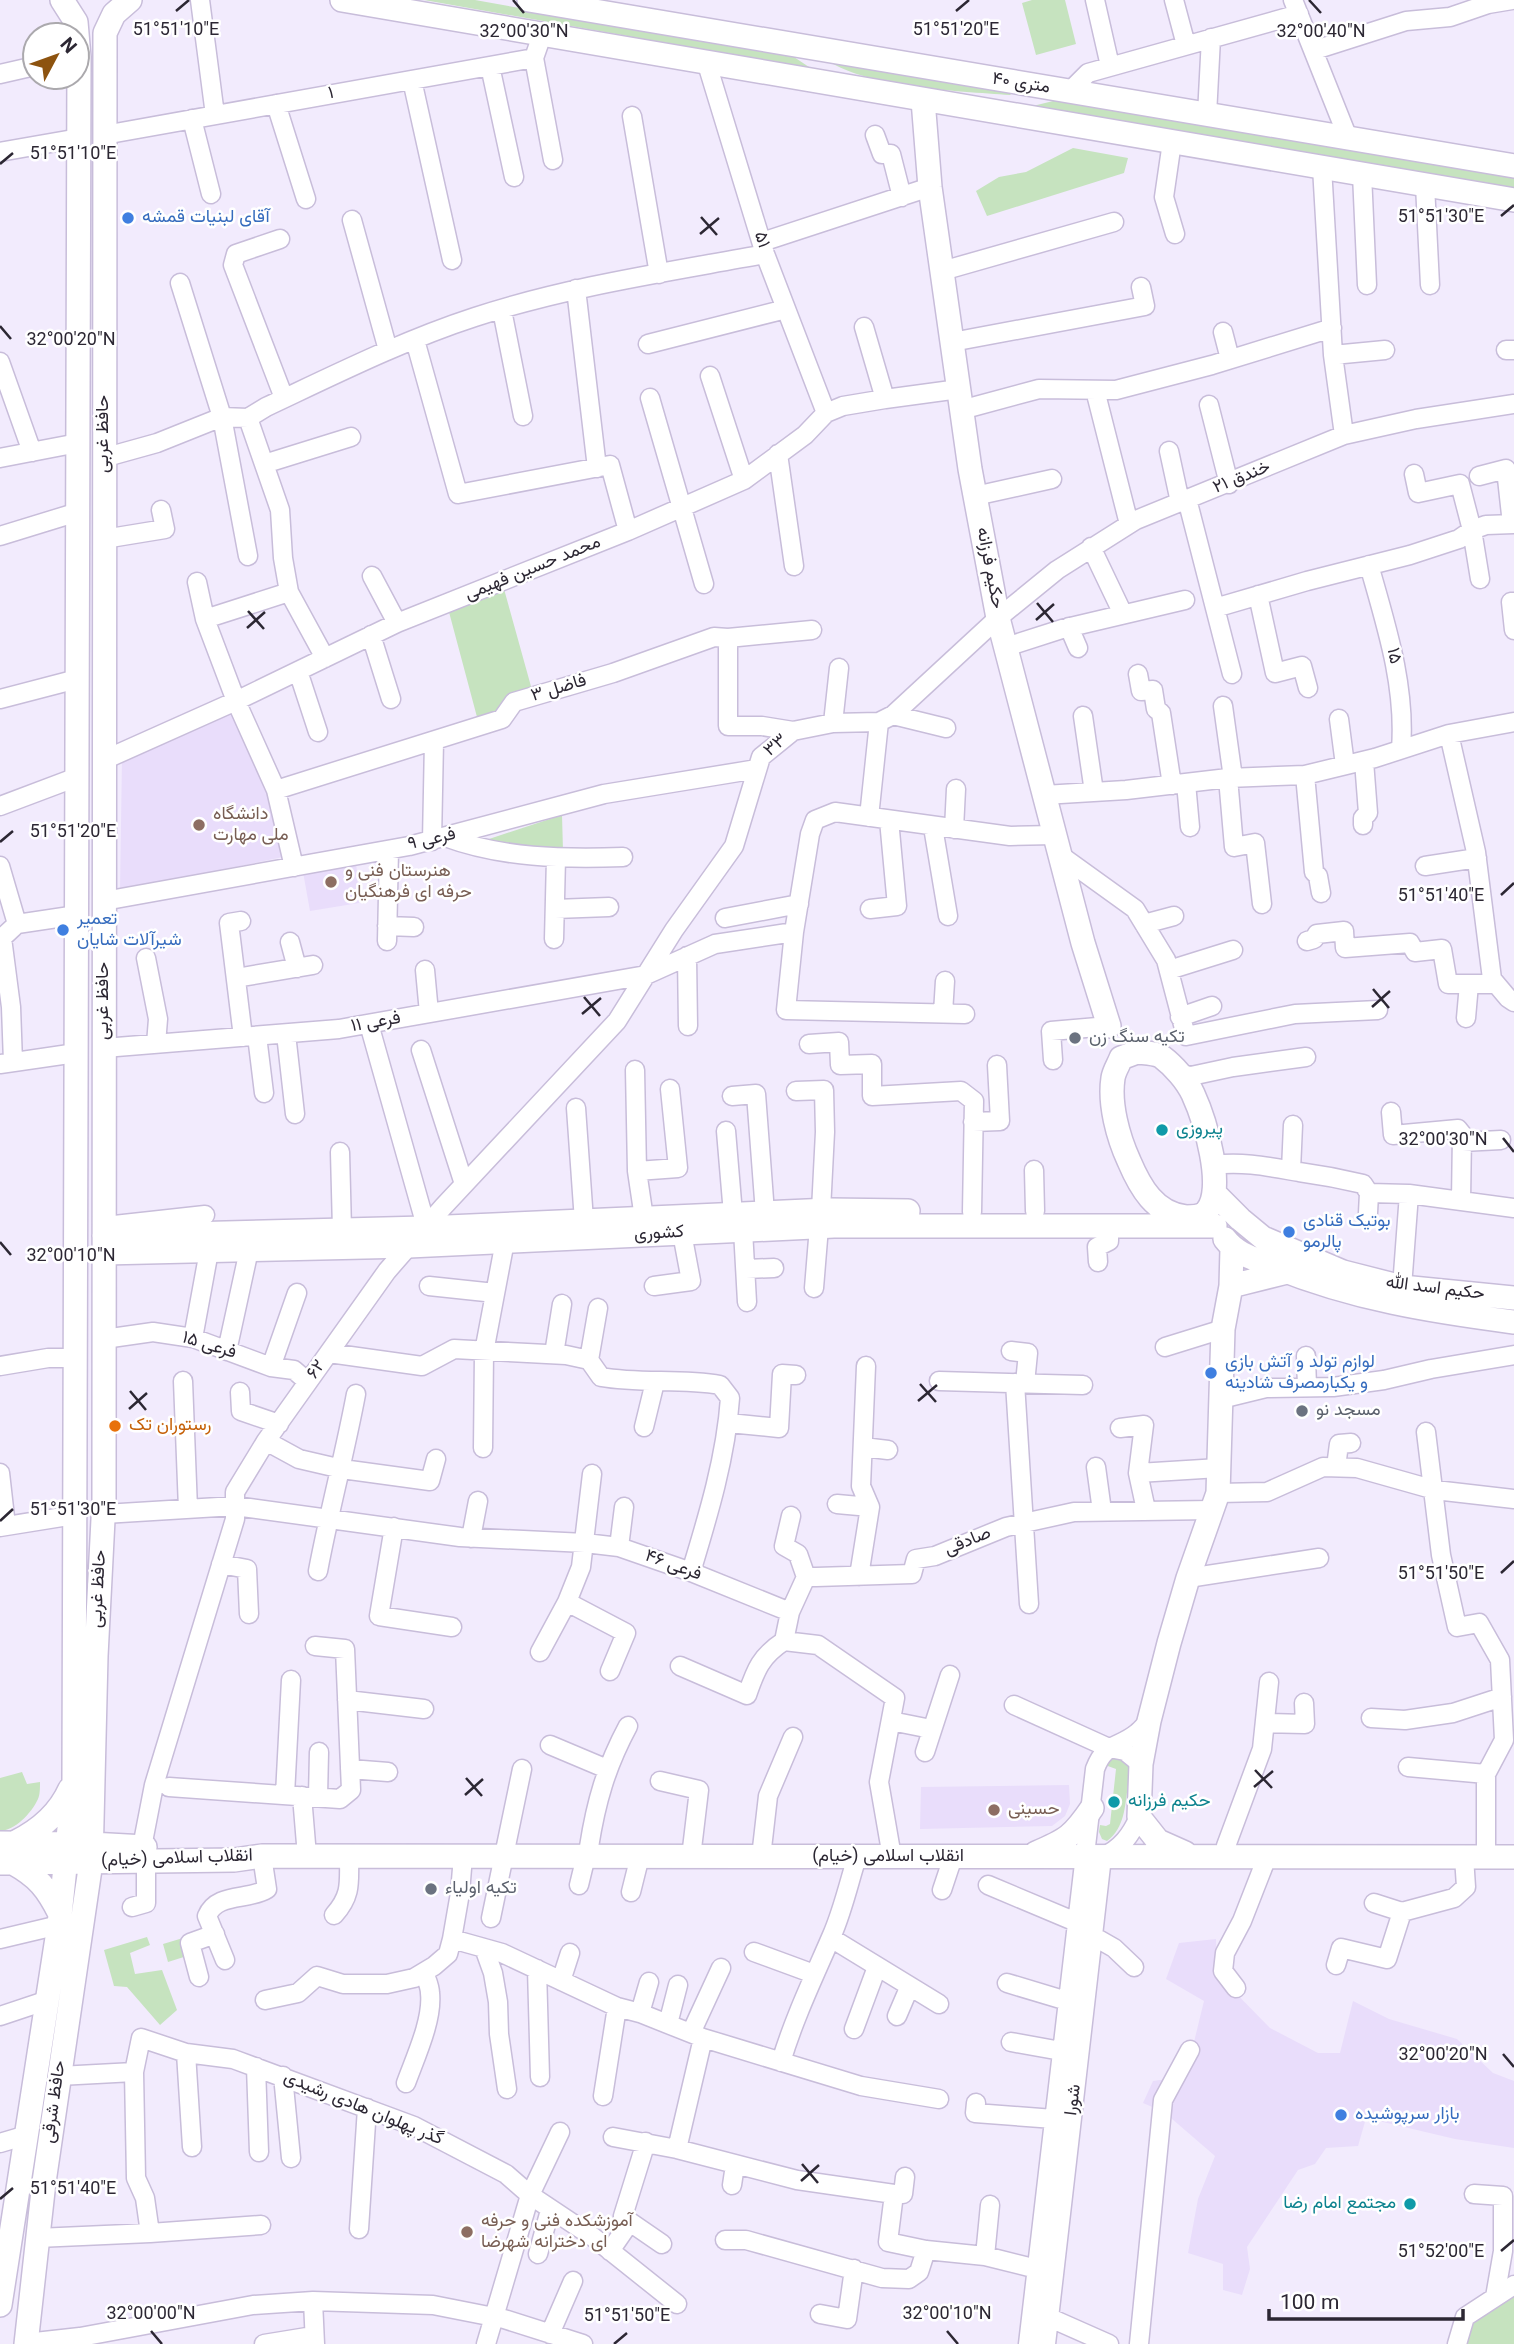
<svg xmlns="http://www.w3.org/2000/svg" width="1514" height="2344" font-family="Georgia,Vazirmatn,serif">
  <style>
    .built { fill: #e9ddfb }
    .green { fill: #c6e3bf }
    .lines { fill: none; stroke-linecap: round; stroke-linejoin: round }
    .minor-casing { stroke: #c8bdda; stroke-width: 21 }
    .major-casing { stroke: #c8bdda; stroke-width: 26 }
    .minor { stroke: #fff; stroke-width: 18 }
    .major { stroke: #fff; stroke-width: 23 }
    .ticks { fill: none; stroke: #2c2733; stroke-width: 2.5 }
    .shop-dot { fill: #3f7fe0; stroke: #fff; stroke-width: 2.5 }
    .education-dot { fill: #8d6e63; stroke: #fff; stroke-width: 2.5 }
    .worship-dot { fill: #6b7280; stroke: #fff; stroke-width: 2.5 }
    .culture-dot { fill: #0f9aa8; stroke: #fff; stroke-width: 2.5 }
    .food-dot { fill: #e8710a; stroke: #fff; stroke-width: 2.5 }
    .labels { text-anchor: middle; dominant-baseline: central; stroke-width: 5; stroke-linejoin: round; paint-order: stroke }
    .street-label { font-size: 18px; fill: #2c2733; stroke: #fff }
    .shop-label { font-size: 18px; fill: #366cbe; stroke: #fff; text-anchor: start }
    .education-label { font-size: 18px; fill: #785e54; stroke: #fff; text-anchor: start }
    .worship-label { font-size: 18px; fill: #5b616d; stroke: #fff; text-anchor: start }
    .culture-label { font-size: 18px; fill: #0d838f; stroke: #fff; text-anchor: start }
    .food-label { font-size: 18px; fill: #c56008; stroke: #fff; text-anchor: start }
    .ticks-label { font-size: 18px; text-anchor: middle; fill: #2c2733; stroke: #fff; stroke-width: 5; stroke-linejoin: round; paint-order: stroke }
  </style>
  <rect width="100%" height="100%" fill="#f2ebfd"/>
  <path class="built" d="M235,709L270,794L283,857L120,891L122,758Z
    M356,860L359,903L310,911L303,872Z
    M1069,1785L1070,1804L1065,1816L1052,1826L920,1829L921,1787Z
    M1216,1939L1217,1974L1270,2028L1318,2053H1340L1353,2001L1389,2019L1457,2039L1493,2073L1514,2081V2148L1455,2139L1366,2118L1358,2146L1326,2148L1315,2164L1298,2170L1247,2247L1250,2269L1242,2295L1223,2290V2264L1188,2253L1198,2199L1215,2156L1164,2112L1143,2103L1153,2081L1175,2078L1194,2042L1204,2001L1166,1979L1179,1943Z"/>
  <path class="green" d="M424,0H475L794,57L821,75L633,37Z
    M1032,0H1065L1076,44L1036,55L1022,3Z
    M818,54L1016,90L1010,95C958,91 858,88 818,54Z
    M1057,100L1514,172V188L1148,127L1021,109Z
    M1073,148L1128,158L1124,173L987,216L976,191L999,177L1026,172Z
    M504,589L532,690L497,713L477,717L449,612Z
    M562,815L563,851L486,840Z
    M1114,1755C1121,1758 1129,1760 1130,1769C1131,1773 1129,1780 1128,1785C1125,1805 1125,1828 1107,1841L1102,1839L1099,1832L1100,1825L1106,1826L1110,1824L1116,1769L1105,1765Z
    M22,1772L27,1784L40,1782C40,1788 40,1795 38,1799C31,1814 15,1830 0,1831V1778Z
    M147,1937L150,1945L130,1953L135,1974L162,1970L177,2010L160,2025L127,1987L114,1986L104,1950Z
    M183,1938L187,1956L168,1962L163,1944Z
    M1514,2295V2344H1465L1472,2321Z"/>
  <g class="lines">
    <g class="minor-casing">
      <path id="minor" d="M200,0L215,115
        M1095,0L1110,66
        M1174,0L1186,45
        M1293,0L1348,138
        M1315,50L1406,21L1450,17L1488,4L1512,0
        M534,58L553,160
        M707,64L765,254L826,413
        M490,66L514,177
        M0,74L35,66
        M412,80L452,260
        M1069,92L1088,73L1299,14
        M276,104L306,199
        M1207,115L1211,38
        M632,116L659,274
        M192,119L211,194
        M104,135L534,58L542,35
        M875,135L882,154H891L902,197
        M1172,142L1164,197L1175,234
        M0,152L79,138
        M1322,167L1333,355L1344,435
        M1362,174L1367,285
        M1425,185L1430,285
        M352,220L388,350
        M280,239L236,254L233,265L284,398
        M762,242L930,187
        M942,271L1114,222
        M180,283L222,417L248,556
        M576,289L597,468
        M502,310L523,416
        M864,327L885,399
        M1223,332L1230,359
        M415,340L458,494L610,465L628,531
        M952,342L1145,306L1141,287
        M648,344L786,309
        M1506,350H1514
        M1333,355L1385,350
        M0,362L32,452
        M710,376L744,480
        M1095,390L1129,524
        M650,398L704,584
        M1209,405L1229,484
        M961,410L1039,389L1116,390L1212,365L1332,328
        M248,418L280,510L283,558L289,592L325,658
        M1169,451L1180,502
        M778,454L794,566
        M0,458L78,443
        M103,458L157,443L222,417L248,418L266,407C334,375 404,340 475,317C570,286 668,272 765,254
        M264,464L351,437
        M1414,474L1418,493L1460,484L1472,530L1480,579
        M1479,476L1506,469L1512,524
        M975,496L1052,479
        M1187,499L1232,674
        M0,536L78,512
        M104,539L165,529L161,510
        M1091,547L1123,614
        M1369,565C1386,625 1406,686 1401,749
        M372,576L397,623
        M197,582L205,619L236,701L276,790L294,867
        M1258,595L1275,673L1302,666L1308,688
        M1215,608L1307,581L1410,555L1459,539L1472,530L1486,525L1514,524
        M205,619L289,592
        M1069,627L1078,648
        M1514,630L1511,602H1514
        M371,635L391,699
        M728,638V726H762L793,731
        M1006,647L1062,629L1185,600
        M298,671L318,732
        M1138,674L1141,691L1153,690L1156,709L1161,713L1172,785
        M0,699L77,679
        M1223,706L1233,778
        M893,715L946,728
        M1083,716L1094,792
        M1339,719L1345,765
        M833,723L839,668
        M1449,734L1476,852L1492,979L1508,998L1514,1002
        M104,760L236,701L397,623L628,531L744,480L805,435L826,413L843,406L885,399L959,389
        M1305,775L1314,872L1318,876L1321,893
        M1228,778L1234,847L1255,843L1262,904
        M1186,783L1190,827
        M276,790L502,719L514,702L613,673L714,637L728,638L812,630
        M1044,795L1126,790L1228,778L1305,775L1375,758L1449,734L1514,722
        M0,806L77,777
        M869,817L879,722
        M1363,825V818L1368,813L1364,761
        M933,827L948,916
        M954,829L956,789
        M445,837C502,858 562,859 623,857
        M432,841L434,741
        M1060,855L1135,909L1166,960L1186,1036L1295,1014L1378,1010
        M0,866L17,924
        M1425,866L1477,858
        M104,901L409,846L604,794L757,769
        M555,909L609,907
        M870,909L897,906L889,820
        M725,918L799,904
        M241,921L229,923L243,1037
        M1144,924L1174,916
        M387,926L414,927
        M554,939L556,858
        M387,941L389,850
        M1307,941L1314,939L1317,934L1344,931L1345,948L1410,943L1415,952L1442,949L1448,984H1496
        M290,942L297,968
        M687,956L688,1026
        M146,958L158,1019L156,1044
        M425,970L429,1013
        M1169,970L1233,950
        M236,978L313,965
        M943,1013L945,981
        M965,1014L786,1010L794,932L810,834L815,820L835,812L1010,836L1055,835
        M1180,1017L1212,1006
        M1466,1018L1469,984
        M369,1024L426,1226
        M286,1034L295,1114
        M257,1036L264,1093
        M809,1044L839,1042L840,1065L872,1064V1096L961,1091L974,1101L972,1212
        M104,1048L339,1029L646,975L715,944L794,932
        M421,1050L464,1184
        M1053,1060L1051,1031L1109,1026
        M13,1062L11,1007L2,938L17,924L77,915
        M0,1064L76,1053
        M635,1070L637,1171L644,1218
        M1180,1074L1191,1076L1233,1067L1306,1057
        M796,1091L824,1090L825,1132L821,1210
        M732,1096L756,1094L765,1213
        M576,1108L584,1221
        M1391,1112L1393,1135L1458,1129L1462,1134L1461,1201
        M973,1122L1000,1121L997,1065
        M726,1131L733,1214
        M1462,1142L1501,1140
        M340,1152L342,1230
        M1213,1165C1243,1161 1270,1167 1299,1172C1321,1175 1342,1179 1363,1184L1369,1193
        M1034,1170L1035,1211
        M1291,1170L1293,1125
        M637,1171L678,1168L670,1089
        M1369,1193L1409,1194L1514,1208
        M1368,1213L1369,1193
        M105,1226L205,1215
        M743,1230L747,1302
        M1098,1262L1097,1247L1109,1241V1226
        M746,1269L774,1268
        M429,1286L495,1293
        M654,1286L691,1281L682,1233
        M1402,1287L1409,1194
        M814,1288L819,1227
        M193,1338L209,1251
        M104,1339L153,1332L193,1338L271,1367L294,1370L308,1382
        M1165,1347L1223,1329
        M227,1351L249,1250
        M1011,1351L1028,1353L1025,1383
        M329,1353L422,1366L454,1349L566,1355L589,1360L601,1377C640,1384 681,1378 720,1385L730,1398C726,1457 708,1516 691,1572
        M554,1354L562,1304
        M1306,1356L1307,1387
        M589,1360L598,1308
        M0,1366L48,1358H75
        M271,1367L297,1293
        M183,1381L188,1509
        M939,1381L1083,1385
        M1015,1383L1029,1604
        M240,1392L241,1411L279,1424
        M1221,1399L1266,1388L1333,1387L1384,1380L1431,1369L1514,1355
        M729,1423L779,1428L782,1374L796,1375
        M644,1427L655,1382
        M1120,1428L1144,1425L1138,1473L1146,1510
        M1426,1432L1441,1555L1457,1627L1479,1623L1500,1660L1504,1740L1486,1774V1857
        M266,1441L299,1459L342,1469L430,1481L436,1459
        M863,1447L888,1450
        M483,1448L484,1352L505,1241
        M1096,1467L1102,1511
        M1336,1467L1339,1444L1351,1443
        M0,1473L6,1526
        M1138,1473L1219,1468
        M1218,1493L1267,1492L1323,1467L1357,1468L1435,1490L1514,1499
        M837,1504L870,1507
        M104,1514L235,1506L460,1537L585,1543L619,1547L691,1572L790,1612L784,1641L818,1645L895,1698L879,1782L892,1857
        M791,1516L784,1546L798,1554L806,1577H816L912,1574L916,1559L935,1556L1006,1527L1074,1512L1212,1510
        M0,1527L75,1515
        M394,1527L379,1616L452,1627
        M471,1538L478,1501
        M619,1547L624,1507
        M221,1564L247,1569L249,1614
        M318,1571C329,1512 345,1453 356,1394
        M859,1576L870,1507L861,1486L866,1366
        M1188,1578L1319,1558
        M567,1602L626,1633L610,1671
        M790,1612L806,1577
        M540,1652L567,1602L581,1567L592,1474
        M680,1666L747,1695C756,1669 761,1656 784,1641
        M347,1700L424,1709
        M1014,1705L1109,1748L1125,1751L1141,1764
        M1371,1718L1405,1720L1453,1713L1502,1697
        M891,1721L931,1729
        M1265,1723L1305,1724L1304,1703
        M550,1745L607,1769
        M925,1752L950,1675
        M1408,1767L1486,1774
        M350,1769L388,1772
        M660,1781L699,1790L691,1857
        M169,1787L340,1799L351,1790L345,1649L315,1646
        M285,1795L291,1680
        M302,1796L307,1856
        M318,1797L319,1752
        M1226,1846L1262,1749L1269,1682
        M142,1847L154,1785L235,1519V1492L266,1441L387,1271L443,1207L617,1021L674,930L734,846L761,757L793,731L833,723L879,722L893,715L998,618L1057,570L1136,520L1344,435L1416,419L1514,404
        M589,1847C596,1802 606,1767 628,1726
        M761,1857L768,1796L793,1737
        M579,1885L586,1856
        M988,1885L1076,1922
        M942,1890L953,1857
        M631,1892L640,1856
        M1374,1903L1402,1912L1454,1898L1466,1887L1464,1857
        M132,1907L146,1903V1861
        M334,1915C352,1895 349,1882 349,1856
        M491,1918L522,1769
        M1093,1936L1114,1948L1134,1967
        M831,1938L939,2004
        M0,1939L59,1925
        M452,1939L502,1953L617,2007L640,2013L703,2038L861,2086L939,2099
        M484,1948L493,1973L498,2002L499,2034L507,2089
        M754,1952L814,1974
        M225,1960L207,1916C217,1892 248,1901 267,1889L262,1856
        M1336,1965L1341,1948L1387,1959L1402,1912
        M537,1969L540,2077
        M199,1977L190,1943L215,1934
        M561,1981L570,1953
        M1007,1983L1067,2001
        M1236,1988L1223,1971L1225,1953L1242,1921L1267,1857
        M265,2000L298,1993L317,1976L343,1984H387L414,1978L434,1966L448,1954L452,1939L460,1893L463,1856
        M640,2013L649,1982
        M0,2016L48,2000
        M897,2016L909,1988
        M668,2024L678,1985
        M854,2029L877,1967
        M691,2033L721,1968
        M1011,2042L1061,2051
        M186,2053L192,2147
        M781,2062C794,2018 814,1977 832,1935C843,1910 849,1882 857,1857
        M256,2067L259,2152
        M59,2076L134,2072
        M283,2076L291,2158
        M406,2083C415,2058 433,2020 430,1993C430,1986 426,1978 424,1972
        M603,2096L617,2007
        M976,2103L975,2113L1054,2119
        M560,2132L530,2195L593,2237L677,2304
        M613,2137L677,2149L797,2180L894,2194H903L905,2177
        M0,2143L27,2135
        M677,2149L703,2038
        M732,2185L735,2165
        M894,2194L888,2242L926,2250L985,2256L1037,2269
        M1474,2194L1503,2196V2251L1495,2297
        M630,2222L662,2244
        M359,2229L367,2108
        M150,2233L145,2198L136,2178L134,2072L141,2038L186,2053L233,2059L414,2126L506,2174L530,2195L486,2344
        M37,2238L150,2233L261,2225
        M725,2240H746L882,2278L909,2279L919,2272L926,2250
        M610,2251L630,2222L623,2216L646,2142
        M538,2254L550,2210
        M985,2256L990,2205
        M313,2301L315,2344
        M820,2314L847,2319L854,2269
        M1048,2317L1109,2344
        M550,2334L573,2281
        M26,2343L80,2337L253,2305L313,2301L433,2305L504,2319L583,2344
        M264,2344L313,2336
        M1028,2344L1095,1769C1105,1742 1119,1748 1137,1733C1141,1730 1145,1725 1149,1721
        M1046,2344L1102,1857C1121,1849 1131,1835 1139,1817
        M1139,2344L1163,2100L1190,2050
        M1457,2344L1465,2317L1514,2285"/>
    </g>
    <g class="major-casing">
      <path id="major" d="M342,0L1514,200
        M529,0L1514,166
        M923,100L930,187L970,469L998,618L1083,943L1109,1026
        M1137,1052C1145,1053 1156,1053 1162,1057C1174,1066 1187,1081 1193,1094C1204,1118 1227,1190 1206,1212C1201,1217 1193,1217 1186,1217C1155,1214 1140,1187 1129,1161C1118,1137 1109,1104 1113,1078C1114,1071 1119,1064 1121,1058Z
        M1214,1193L1240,1219L1263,1238L1343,1272L1402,1287L1514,1298
        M104,1236L424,1228L829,1210L908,1211
        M1225,1239C1238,1256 1257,1259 1275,1267C1355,1299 1429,1311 1514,1322
        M104,1253L409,1246L834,1226H1215
        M1231,1286L1287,1272
        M16,1842C40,1830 59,1814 70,1789
        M0,1843L91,1844L145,1847
        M1036,1853C1067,1840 1073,1836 1092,1808
        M1185,1853L1158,1841L1139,1817L1141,1764L1149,1721L1169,1643L1188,1578L1218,1493L1223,1329L1231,1286L1232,1248
        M0,1863L234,1860L262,1856L1514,1857
        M13,1863C38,1877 47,1888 60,1914
        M0,2305L59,1925L74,1780L79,57L76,22L62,0
        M26,2344L44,2182L91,1862L96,1656L104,1500L105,33L114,14L130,0"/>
    </g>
    <use href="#minor" class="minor"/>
    <use href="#major" class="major"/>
  </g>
  <path class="ticks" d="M513,0L524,13M1309,0L1321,13M176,11L189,0M956,11L969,0M0,164L13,153M1501,216L1514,205M701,217L717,235M700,234L719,218M0,326L11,339M1037,603L1053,622M248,611L264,629M1036,620L1054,604M247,628L265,612M0,842L13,831M1501,895L1514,883M1373,989L1389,1008M584,997L600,1016M1372,1007L1390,991M582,1014L601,998M1503,1138L1514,1152M0,1242L11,1255M920,1384L936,1402M130,1391L146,1410M918,1401L937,1385M129,1409L147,1393M0,1521L13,1509M1501,1573L1514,1561M1255,1770L1272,1788M466,1778L482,1796M1254,1787L1273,1771M465,1795L483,1779M1503,2054L1514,2067M802,2164L818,2183M801,2181L819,2165M0,2199L13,2188M1501,2251L1514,2240M151,2331L162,2344M947,2331L958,2344M614,2344L627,2333"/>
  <g class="shop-dot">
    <circle cx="128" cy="218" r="7"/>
    <circle cx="63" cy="930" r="7"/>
    <circle cx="1289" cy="1232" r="7"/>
    <circle cx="1211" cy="1373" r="7"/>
    <circle cx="1341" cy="2115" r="7"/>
  </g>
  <g class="education-dot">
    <circle cx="199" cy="825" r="7"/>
    <circle cx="331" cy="882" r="7"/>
    <circle cx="994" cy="1810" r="7"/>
    <circle cx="467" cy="2232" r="7"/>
  </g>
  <g class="worship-dot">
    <circle cx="1075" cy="1038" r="7"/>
    <circle cx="1302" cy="1411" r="7"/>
    <circle cx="431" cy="1889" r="7"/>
  </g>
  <g class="culture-dot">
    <circle cx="1162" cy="1130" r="7"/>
    <circle cx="1114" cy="1802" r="7"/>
    <circle cx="1410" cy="2204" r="7"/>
  </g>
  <circle class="food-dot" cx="115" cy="1426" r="7"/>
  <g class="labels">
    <g class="street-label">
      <text transform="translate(1021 84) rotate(9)">۴۰ متری</text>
      <text transform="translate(331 94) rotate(-10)">۱</text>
      <text transform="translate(761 240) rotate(73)">۵۱</text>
      <text transform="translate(104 434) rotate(-90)">حافظ غربی</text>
      <text transform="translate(1242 478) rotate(-22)">۲۱ خندق</text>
      <text transform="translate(989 568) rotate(79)">حکیم فرزانه</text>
      <text transform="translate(533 569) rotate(-22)">محمد حسین فهیمی</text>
      <text transform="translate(1393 656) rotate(78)">۱۵</text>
      <text transform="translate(559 689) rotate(-17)">فاضل ۳</text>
      <text transform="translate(776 746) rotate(-40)">۳۳</text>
      <text transform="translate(432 840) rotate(-13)">فرعی ۹</text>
      <text transform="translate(104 1001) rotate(-90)">حافظ غربی</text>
      <text transform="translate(376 1023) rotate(-10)">فرعی ۱۱</text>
      <text transform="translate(659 1234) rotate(-3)">کشوری</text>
      <text transform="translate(1435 1289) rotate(7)">حکیم اسد الله</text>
      <text transform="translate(209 1346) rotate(17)">فرعی ۱۵</text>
      <text transform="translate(317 1370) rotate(-55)">۶۲</text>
      <text transform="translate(968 1542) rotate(-22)">صادقی</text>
      <text transform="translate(673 1566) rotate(20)">فرعی ۴۶</text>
      <text transform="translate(99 1589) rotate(-87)">حافظ غربی</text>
      <text x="888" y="1857">انقلاب اسلامی (خیام)</text>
      <text transform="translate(177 1859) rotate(-2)">انقلاب اسلامی (خیام)</text>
      <text transform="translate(1074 2100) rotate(-83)">شورا</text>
      <text transform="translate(55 2102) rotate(-82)">حافظ شرقی</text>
      <text transform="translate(363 2109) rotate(22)">گذر پهلوان هادی رشیدی</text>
    </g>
    <g class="shop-label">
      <text x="142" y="218">آقای لبنیات قمشه</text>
      <text x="77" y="920">تعمیر<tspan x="77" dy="21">شیرآلات شایان</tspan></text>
      <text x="1303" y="1222">بوتیک قنادی<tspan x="1303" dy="21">پالرمو</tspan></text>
      <text x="1225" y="1363">لوازم تولد و آتش بازی<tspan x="1225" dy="21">و یکبارمصرف شادینه</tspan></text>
      <text x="1355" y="2115">بازار سرپوشیده</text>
    </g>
    <g class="education-label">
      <text x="213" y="815">دانشگاه<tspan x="213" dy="21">ملی مهارت</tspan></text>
      <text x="345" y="872">هنرستان فنی و<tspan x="345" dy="21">حرفه ای فرهنگیان</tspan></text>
      <text x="1008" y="1810">حسینی</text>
      <text x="481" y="2222">آموزشکده فنی و حرفه<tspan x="481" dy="21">ای دخترانه شهرضا</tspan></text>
    </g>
    <g class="worship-label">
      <text x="1089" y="1038">تکیه سنگ زن</text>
      <text x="1316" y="1411">مسجد نو</text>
      <text x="445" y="1889">تکیه اولیاء</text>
    </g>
    <g class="culture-label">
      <text x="1176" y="1130">پیروزی</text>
      <text x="1128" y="1802">حکیم فرزانه</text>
      <text x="1396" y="2204" text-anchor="end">مجتمع امام رضا</text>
    </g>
    <g class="food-label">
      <text x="129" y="1426">رستوران تک</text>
    </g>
  </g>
  <g class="ticks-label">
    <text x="176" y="35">51°51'10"E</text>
    <text x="956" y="35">51°51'20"E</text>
    <text x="1321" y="37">32°00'40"N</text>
    <text x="524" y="37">32°00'30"N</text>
    <text x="73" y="159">51°51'10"E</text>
    <text x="1441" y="222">51°51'30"E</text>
    <text x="71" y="345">32°00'20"N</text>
    <text x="73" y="837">51°51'20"E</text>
    <text x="1441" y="901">51°51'40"E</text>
    <text x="1443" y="1145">32°00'30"N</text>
    <text x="71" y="1261">32°00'10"N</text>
    <text x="73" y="1515">51°51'30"E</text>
    <text x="1441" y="1579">51°51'50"E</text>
    <text x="1443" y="2060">32°00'20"N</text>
    <text x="73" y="2194">51°51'40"E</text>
    <text x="1441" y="2257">51°52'00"E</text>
    <text x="151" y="2319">32°00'00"N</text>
    <text x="947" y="2319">32°00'10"N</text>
    <text x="627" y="2321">51°51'50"E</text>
  </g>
  <g transform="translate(56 56) rotate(49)"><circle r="33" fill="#ffffff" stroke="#aba9ad" stroke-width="2"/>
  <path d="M0-5L12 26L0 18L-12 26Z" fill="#8d530f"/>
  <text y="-10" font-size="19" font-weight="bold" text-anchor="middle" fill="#2c2733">N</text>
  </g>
  <path d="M1269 2309v10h194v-10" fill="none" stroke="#2c2733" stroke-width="3.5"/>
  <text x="1280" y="2309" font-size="21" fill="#2c2733" stroke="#ffffff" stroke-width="5" paint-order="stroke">100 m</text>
</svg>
